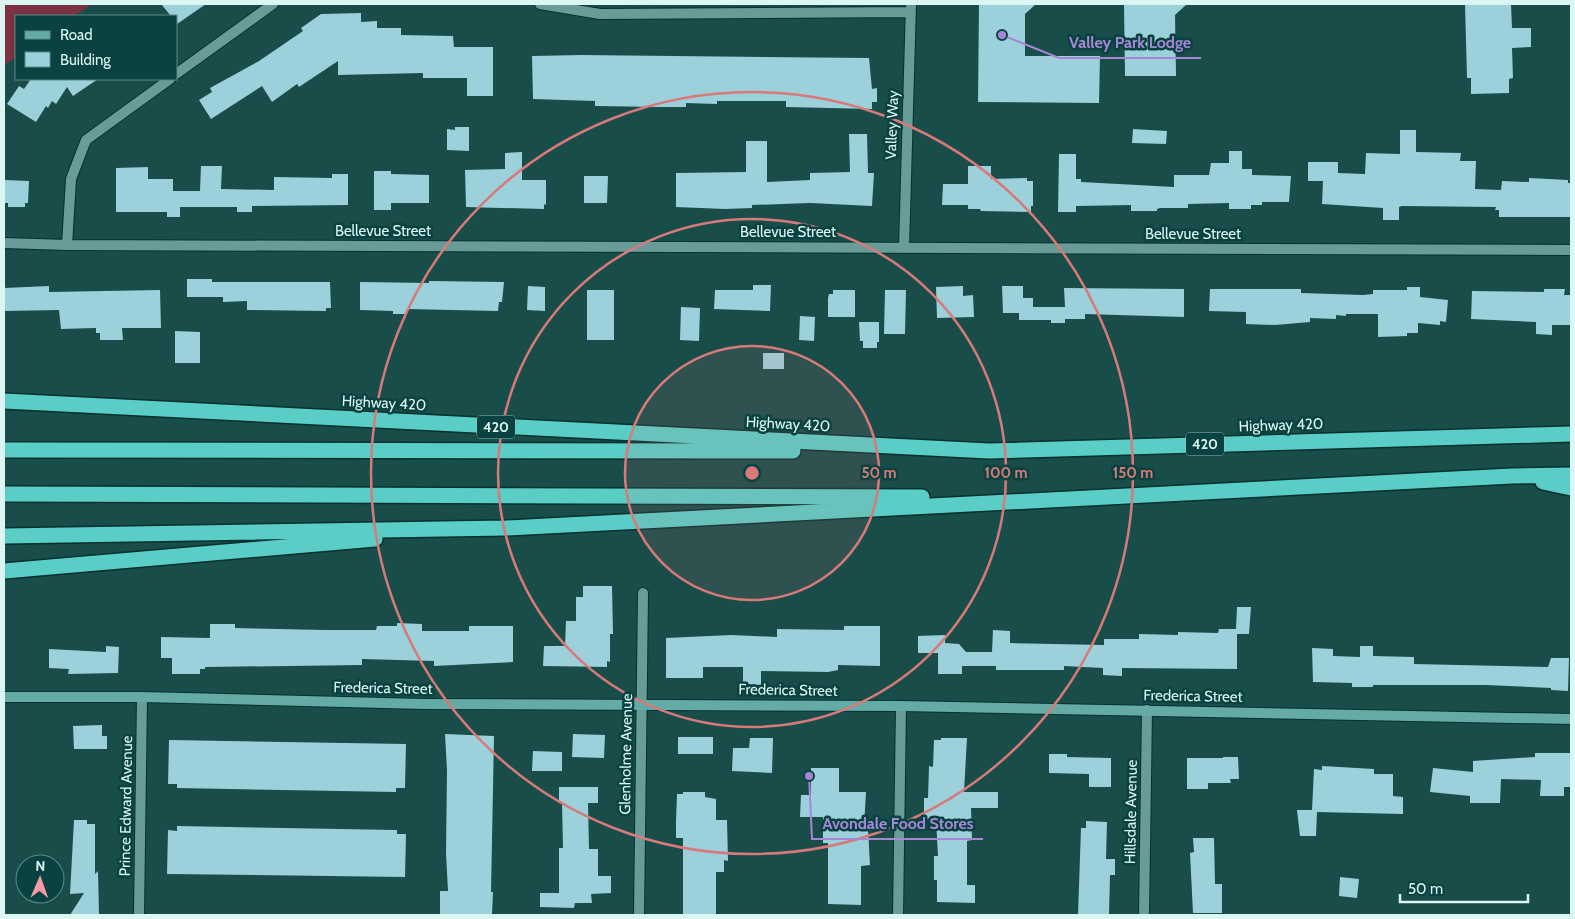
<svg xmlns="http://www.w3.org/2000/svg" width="1575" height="919" font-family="Cabin,sans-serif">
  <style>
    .green { fill: #7c3341 }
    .building { fill: #9cd0da }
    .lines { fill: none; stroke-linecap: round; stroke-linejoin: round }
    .street-casing { stroke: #07312f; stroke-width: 12 }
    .secondary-casing { stroke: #07312f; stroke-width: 12 }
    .highway-casing { stroke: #07312f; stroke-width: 18 }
    .street { stroke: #689c98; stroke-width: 10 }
    .secondary { stroke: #64aba6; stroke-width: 10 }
    .highway { stroke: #5bcdc7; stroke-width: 15 }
    .ring { fill: none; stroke: #d87a79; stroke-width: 2.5 }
    .labels { text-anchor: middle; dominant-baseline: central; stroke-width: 5; stroke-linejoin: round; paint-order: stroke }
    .shield { fill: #094240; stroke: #9cc0bd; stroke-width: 1 }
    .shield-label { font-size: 14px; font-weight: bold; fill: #dbf6f3 }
    .street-label { font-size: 15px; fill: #dbf6f3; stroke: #094240 }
    .centre { fill: #d87a79; stroke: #094240; stroke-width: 2.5 }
    .ring-label { font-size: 15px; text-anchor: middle; font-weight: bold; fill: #d87a79; stroke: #094240; stroke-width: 5; stroke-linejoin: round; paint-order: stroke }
    .leader { fill: none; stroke: #a687d6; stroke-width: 2 }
    .callout-dot { fill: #a687d6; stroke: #094240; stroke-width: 2 }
    .callout-label { font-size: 16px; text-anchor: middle; font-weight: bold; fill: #a687d6; stroke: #094240; stroke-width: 5; stroke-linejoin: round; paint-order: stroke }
  </style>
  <rect width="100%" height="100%" fill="#184d4a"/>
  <path class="green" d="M4,4H92L74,16H16V57L4,65Z"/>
  <path class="building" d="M161,4H206L177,24L176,16H171Z
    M979,4H1036L1025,14V56H1100L1099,103L978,102Z
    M1124,4H1187L1175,15L1176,76H1125Z
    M1465,4H1511L1512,28H1531V47L1512,48L1513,78L1509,79V93L1471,94V78H1467Z
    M361,13V22L377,21V28H401V35L453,36L454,47H493V96H467V78H423V73L338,75V61L299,87L297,84L272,102L262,86L211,119L199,100L212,92L210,88L259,61L303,31L301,28L321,14Z
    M582,55L869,58L872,89L877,88V102H872V109L786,107V101H717V104L686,103V107H659L595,106V101L533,99L532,56Z
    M31,79H98L73,96L67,87L56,104L52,101L48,108L46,106L36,122L7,104L19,86L24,89Z
    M455,127H469V151L447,150V129L455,130Z
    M1133,129L1167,131L1166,144L1132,143Z
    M1400,130H1416V152L1461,153L1460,161H1476L1475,189L1501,190L1502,181L1529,182V178L1568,180V183H1571V217H1499V210H1495L1496,207L1402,206L1399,207V220H1383V208L1322,204L1323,181H1308V162H1338V173L1365,174L1366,153L1400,154Z
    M849,134H867L868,173H874L872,206L810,203L752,205V208L725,209L676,207V173L746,172V141H767V182L810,180V173L850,172Z
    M1229,151H1242V169H1252V175L1291,176L1289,202H1262V205H1251V209H1229V203L1188,204V208H1160L1157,209V211H1131V205L1076,206V212H1058L1059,154H1076V179H1081V182L1174,187V175H1209L1211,163H1229Z
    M522,152V180H546V205L544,204V209L466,207L465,170L505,169V153Z
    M201,166H222L221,189L274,190V177L332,178V174H348V205L252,206V212H237V207H180V217H167V212H116V168L148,167V179H173V191H200Z
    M968,166H991V179L1027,178V181H1033V206H1031V212L981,211L980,209H968V205H942L943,184H968Z
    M374,171H391V174L429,175V203H391V210H374Z
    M584,176H608L607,203H584Z
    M5,180L29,181L28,203H25V207H8V203H5Z
    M187,279H212V282H330L331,308H326V311L247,310V301L223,302V297H187Z
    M429,281L504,282L502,302H499L498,311L407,309V314H393V311L360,310V282L429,283Z
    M753,285H771L770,311L714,309L715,290H753Z
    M49,286V292L160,290L161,328H122L123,340H100V333H96V328L61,329L59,310L4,311V288Z
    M528,286L545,287V311L527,310Z
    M963,286V296L973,295L974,317L937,318L936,287Z
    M1002,286H1023V298H1033V307H1065L1064,288L1184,289V317L1085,314V319H1065V323H1051V320H1019V313H1003Z
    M1407,287H1420V297L1448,300L1446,322L1440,321V325L1418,323V333H1407V336L1378,337V314H1346V316L1336,315V319L1310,318V322L1275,325L1246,324V312L1209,311L1210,289H1301V293L1363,295L1373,294V290H1407Z
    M1544,289H1565L1564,295H1571V325H1552V335L1536,334V322L1471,319L1472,291L1544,292Z
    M587,290H614V340H587Z
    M833,290H855V317H828V298L829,294H833Z
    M885,290H906L905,334H884Z
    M681,307L700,308L699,341L680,340Z
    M800,316L815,317L814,341L799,340Z
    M859,322H879V342H877V348H863V341H860Z
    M175,331L200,332V363H175Z
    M763,353H784V369H763Z
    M583,586H612L613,634H610V662L607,661V667L543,666L544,646H565L566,621H576V597H583Z
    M1237,607H1251L1249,634H1237V669L1122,668V676L1103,675V668L1064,666V670H996V666H962V674H938V653H918V636L945,635V643L959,644L966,652H992L993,630L1010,631V643L1104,645V639H1139V634L1178,635V632L1218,633L1219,629H1236Z
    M397,623L422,624V631H469V626H513V662L434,666V661L362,659V665L205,667V669H200V674H172V658H161V637L210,638V624H235V628L325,630H376L377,626H397Z
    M844,626H880V666L838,665V670L828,672L761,671V685L743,684V667H703V678H666V638L731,635L777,637V629L844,630Z
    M106,646L119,647L118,673L68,674L69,669L49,668V649L106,652Z
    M1360,646H1373V656L1414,657V664L1548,667L1551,658H1569L1568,691L1551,690V688L1486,685H1373V687H1352V683L1313,682L1312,648L1333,649V656L1360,657Z
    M102,725V736H107V749H74L73,726Z
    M445,734L494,736L491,892H493L492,915H440V891H448L446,853L447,770Z
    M573,734L605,735L604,758L572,757Z
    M678,737H713V754H678Z
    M750,738H773L772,773L732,771L733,748H749Z
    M941,738H967L964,792H998V808H971L972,840L967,841V885H975V903L937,902V880H934V856H938L936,819H924V798H928L929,766L933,767L934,740H941Z
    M169,740L406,744L405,788H396V792L177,788V784H168Z
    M533,751L562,752V771H532Z
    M1535,753H1571V787H1564V796H1540L1541,780L1501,779L1500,803H1470V796L1430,792L1433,768L1473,772V761L1535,757Z
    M1049,754H1067V757L1111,758V787H1089V774L1049,773Z
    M1223,757H1238L1239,779H1230L1231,783H1208V789H1187V758H1223Z
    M1322,766L1374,769V774H1393V796L1403,797V814L1317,812L1316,836H1300L1297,810H1312L1314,769L1322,770Z
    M811,768H839V792H866L864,827L868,828L870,865L861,866V905L828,904V843H823V817H800L801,795H811Z
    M559,787H598V803H588L589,849H598V876H611V893L591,894L592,903H575L574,908L540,907V893H559V848H563L562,802H559Z
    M683,792H705V797L716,799V820H727L728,861L724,860V872H716V915H683V838H676V821L677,794H683Z
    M74,820H87V824H95V874L98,871L99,915H70L84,893L70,894Z
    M1086,821L1107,822L1106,859H1115V875H1110L1109,915H1078L1081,828H1086Z
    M177,826L397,830V834H406L405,877L167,874L168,830L177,831Z
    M1193,838H1214L1215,884H1222V913H1193L1190,853L1194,852Z
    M1340,877L1359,879L1357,898L1339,896Z"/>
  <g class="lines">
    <g class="street-casing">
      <path id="street" d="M540,4L600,14L910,12
        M176,74L273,4
        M4,243L67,245L1571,250
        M67,245L71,179L86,140L170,79
        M904,248L911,4
        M139,915L142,697
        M639,915L643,593
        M898,915L901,706
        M1144,915L1147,710"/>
    </g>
    <g class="secondary-casing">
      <path id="secondary" d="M4,697H142L424,704L901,706L1571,719"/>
    </g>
    <g class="highway-casing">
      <path id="highway" d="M4,401L989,451L1571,434
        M4,450L793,451
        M1543,482L1571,488
        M4,494L922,497
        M4,536L506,528L1512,476L1571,475
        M4,571L375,539"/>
    </g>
    <use href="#street" class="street"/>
    <use href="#secondary" class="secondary"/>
    <use href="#highway" class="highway"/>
  </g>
  <circle cx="752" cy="473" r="127" fill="#d87a79" fill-opacity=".12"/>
  <g class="ring">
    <circle cx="752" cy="473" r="127"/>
    <circle cx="752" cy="473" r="254"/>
    <circle cx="752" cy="473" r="381"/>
  </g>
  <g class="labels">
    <g class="shield">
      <rect x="477" y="415.5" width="38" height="23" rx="4"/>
      <rect x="1186" y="432.5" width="38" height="23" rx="4"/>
    </g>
    <g class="shield-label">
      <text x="496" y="427">420</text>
      <text x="1205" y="444">420</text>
    </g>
    <g class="street-label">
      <text transform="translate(892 125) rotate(-88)">Valley Way</text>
      <text x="383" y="231">Bellevue Street</text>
      <text x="788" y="232">Bellevue Street</text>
      <text x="1193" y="234">Bellevue Street</text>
      <text transform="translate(384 403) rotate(3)">Highway 420</text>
      <text transform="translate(788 424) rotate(3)">Highway 420</text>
      <text transform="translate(1281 425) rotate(-2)">Highway 420</text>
      <text transform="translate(383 688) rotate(1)">Frederica Street</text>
      <text transform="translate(788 690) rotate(1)">Frederica Street</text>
      <text transform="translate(1193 696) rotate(1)">Frederica Street</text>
      <text transform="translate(626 754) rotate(-89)">Glenholme Avenue</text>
      <text transform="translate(126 806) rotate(-89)">Prince Edward Avenue</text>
      <text transform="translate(1131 812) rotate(-89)">Hillsdale Avenue</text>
    </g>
  </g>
  <circle cx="752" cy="473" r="8" class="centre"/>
  <g class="ring-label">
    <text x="879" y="478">50 m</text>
    <text x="1006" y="478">100 m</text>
    <text x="1133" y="478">150 m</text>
  </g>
  <path class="leader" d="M1002 35L1059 58H1201M809 776L812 839H983"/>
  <g class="callout-dot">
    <circle cx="1002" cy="35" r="5"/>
    <circle cx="809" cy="776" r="5"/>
  </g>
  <g class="callout-label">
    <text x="1130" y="48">Valley Park Lodge</text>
    <text x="898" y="829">Avondale Food Stores</text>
  </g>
  <rect width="1575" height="919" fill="none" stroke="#dbf6f3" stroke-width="10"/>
  <rect x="15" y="15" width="162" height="65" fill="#094240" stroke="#5d8a88"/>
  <rect x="25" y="31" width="25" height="8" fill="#64aba6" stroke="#5d8a88"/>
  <text x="60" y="40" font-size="15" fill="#dbf6f3">Road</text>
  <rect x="25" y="52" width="25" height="15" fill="#9cd0da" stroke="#5d8a88"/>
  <text x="60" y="65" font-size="15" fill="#dbf6f3">Building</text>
  <g transform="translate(40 879) rotate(2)"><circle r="24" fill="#094240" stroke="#5d8a88"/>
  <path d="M0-4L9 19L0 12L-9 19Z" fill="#f49aa7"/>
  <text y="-8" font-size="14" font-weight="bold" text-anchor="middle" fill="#dbf6f3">N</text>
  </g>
  <path d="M1400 894v8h128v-8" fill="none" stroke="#dbf6f3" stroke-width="2.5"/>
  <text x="1408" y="894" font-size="15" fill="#dbf6f3" stroke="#094240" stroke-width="4" paint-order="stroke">50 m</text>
</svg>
